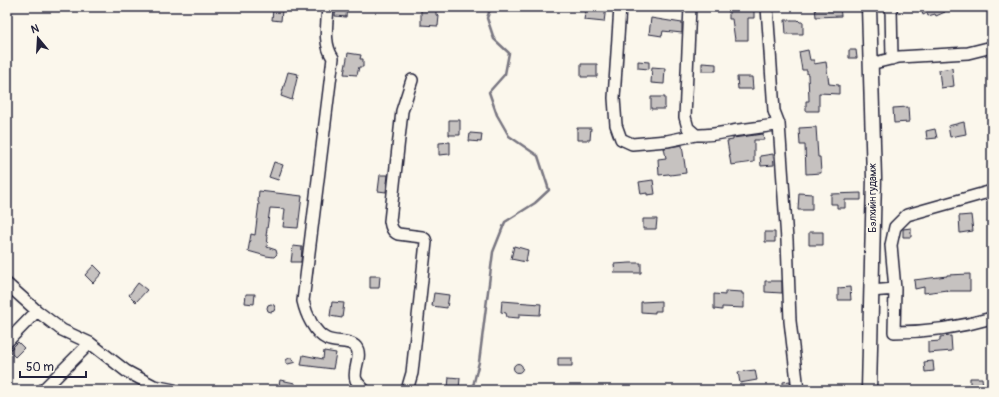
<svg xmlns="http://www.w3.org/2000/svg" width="999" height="397" font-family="Pangolin,sans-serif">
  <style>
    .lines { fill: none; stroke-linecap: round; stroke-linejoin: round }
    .stream { stroke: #787681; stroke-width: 2.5 }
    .building { fill: #c6c2c0; stroke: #22223b }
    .minor-casing { stroke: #22223b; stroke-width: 14 }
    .major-casing { stroke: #22223b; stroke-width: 17 }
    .minor { stroke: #fbf7ec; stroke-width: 11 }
    .major { stroke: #fbf7ec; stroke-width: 14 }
    .labels { text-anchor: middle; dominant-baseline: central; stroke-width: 3.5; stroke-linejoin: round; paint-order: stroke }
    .street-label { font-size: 10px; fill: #22223b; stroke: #fbf7ec }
  </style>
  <rect width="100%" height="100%" fill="#fbf7ec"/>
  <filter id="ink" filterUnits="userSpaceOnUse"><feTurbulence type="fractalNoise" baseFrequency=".025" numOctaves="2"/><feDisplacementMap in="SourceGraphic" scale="8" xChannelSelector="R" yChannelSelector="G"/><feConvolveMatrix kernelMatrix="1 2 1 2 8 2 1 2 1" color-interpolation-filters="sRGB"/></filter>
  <g filter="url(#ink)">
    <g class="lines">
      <path class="stream" d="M472,390L479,362L493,252L505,222L535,203L549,190L538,156L509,136L497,115L489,92L505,74L509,53L494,39L487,18L491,7"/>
    </g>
    <path class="building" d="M336,7H347L346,17L335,16Z
      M421,7H436V15L439,16L438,26L421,25Z
      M586,7H606L604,22L584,20Z
      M729,7H754V18H748V40H735L732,19H729Z
      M815,7H840L841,16L816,17Z
      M920,7H951V8L944,10L945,12L936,16L935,14L928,16L927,13L923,15Z
      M273,9L282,10L281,21L272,20Z
      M651,18L682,23V33L663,31L662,36L649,34Z
      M785,20H798L800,22H803V34H786Z
      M808,50L810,60H814V64L826,62L829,84L839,85V94L819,93V111H806V101H809L808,74H807V70H802L799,52Z
      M849,50H856L857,58H849Z
      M348,53L361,55L360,59H363V67H359L357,75L344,74Z
      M638,61L649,62V69L638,68Z
      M702,63L716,64V71H702Z
      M581,64H597V77H581Z
      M652,67L665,68L664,84L651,83Z
      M952,68L954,86L941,88L939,70Z
      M288,72L298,74L292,100L281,96Z
      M737,77H752L753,89H738Z
      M651,97H665V109H651Z
      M908,107L909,122L894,123L893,108Z
      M449,120H460V135H449Z
      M964,122L966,134L950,137L948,126Z
      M816,127L818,157H820L821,173L806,174L805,145H800L799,128Z
      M577,128H591L590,140H577Z
      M935,129L937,138L927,139L926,131Z
      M470,133L482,134L481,142L469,141Z
      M763,134L764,140H754V162L731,165L727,141L733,140V138Z
      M450,142V154L439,155V143Z
      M682,145L686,173L670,175L669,174L659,175L658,159L666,158L664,148Z
      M773,154L774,165L761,166L760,156Z
      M274,162L283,165L278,180L269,177Z
      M380,175H388L386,192L378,191Z
      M653,180L655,194L647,195V193L641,194L639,182Z
      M259,191L302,196L298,228L283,227L285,209L270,208L266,236H268L267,247L276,250L277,254L274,257L266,256L248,251L251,234L255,235L259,203L258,202Z
      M799,193L812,194V210H798Z
      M861,193V200H845V208H837V204H831V194Z
      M971,215L973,231L960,233L959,216Z
      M643,219H657L656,229H643Z
      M911,228V237H903V229Z
      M765,232H775V242H765Z
      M809,232H823V245H809Z
      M293,246L302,247L301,262H291Z
      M514,246L528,250L526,262L511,259Z
      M630,263H641V273H615L614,264Z
      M94,265L102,273L93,283L85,275Z
      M970,274V291H948L947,290L924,293V287L915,289L914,280L947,276V275Z
      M370,276H380L379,288H370Z
      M765,281H782V293L765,292Z
      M138,283L147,290L136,302L129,295Z
      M850,287L851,300H838V288Z
      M725,291L742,292V294H744V308L722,307V310L714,309V294L725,295Z
      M434,293L449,295L447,308L432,306Z
      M246,294H255L254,304L245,303Z
      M502,301L541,304L540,315L519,314V318L507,317L506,313L501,312Z
      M661,301V311H655V313L641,312V302Z
      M332,302L344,303L342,318L330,316Z
      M267 308a4 4 0 1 1 8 0a4 4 0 1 1-8 0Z
      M951,336L952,351L928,353V342L940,341V337Z
      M18,342L24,348L15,357L9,351Z
      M324,351L336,353L333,369L301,365L303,355L323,359Z
      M289,358H292L296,362L288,364L286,363V360Z
      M558,358H572V366H558Z
      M933,361L934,371L925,372L924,362Z
      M513.5 368a4.5 4.5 0 1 1 9 0a4.5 4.5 0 1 1-9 0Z
      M755,370L757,380L740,383L738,372Z
      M449,377L460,378L459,389L448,388Z
      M970,378H982L983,386L970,387Z
      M280,380L295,383L294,390H278Z
      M790,381L791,390H783V382Z"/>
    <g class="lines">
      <g class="minor-casing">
        <path id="minor" d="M328,7C327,24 323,44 333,58L303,301C306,314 314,333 327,339C335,343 351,340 356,347C363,356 352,370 356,380C358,384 362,387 364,390
          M620,7L614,98L616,125L621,139L632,144L667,141L696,135
          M690,7L685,117L688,128L696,135C711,136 725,132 739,130C754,128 765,127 779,124
          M767,7L774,111L779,124L787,240L790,321L798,390
          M891,7L892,59
          M870,64L899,57L968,53L992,47
          M7,284L37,311L62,330L90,343L126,371L154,386L174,390
          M895,289L891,245L895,227L907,215L992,191
          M871,291L895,289L894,332C926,332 961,327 992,318
          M7,342L37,311
          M43,390L90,343
          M407,390L412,373L426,242L425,239L422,237L398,234C392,231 391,227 390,221L402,111L412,80"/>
      </g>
      <g class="major-casing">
        <path id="major" d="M869,390L874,178L869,7"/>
      </g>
      <use href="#minor" class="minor"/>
      <use href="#major" class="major"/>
    </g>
  </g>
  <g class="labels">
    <g class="street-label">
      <text transform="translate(873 198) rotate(-90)">Бэлхийн гудамж</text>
    </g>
  </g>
  <rect width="999" height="397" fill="none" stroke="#fbf7ec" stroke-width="24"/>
  <rect x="12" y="12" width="975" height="373" fill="none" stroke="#22223b" stroke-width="1.5" filter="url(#ink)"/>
  <g transform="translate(38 38) rotate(342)" stroke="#fbf7ec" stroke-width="3" paint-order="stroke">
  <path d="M0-3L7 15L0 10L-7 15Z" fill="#22223b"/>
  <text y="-6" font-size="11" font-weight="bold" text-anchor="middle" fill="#22223b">N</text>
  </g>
  <path d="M20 371v6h66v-6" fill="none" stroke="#22223b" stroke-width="2"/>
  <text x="26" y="371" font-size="12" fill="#22223b" stroke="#fbf7ec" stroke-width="3" paint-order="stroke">50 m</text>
</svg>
